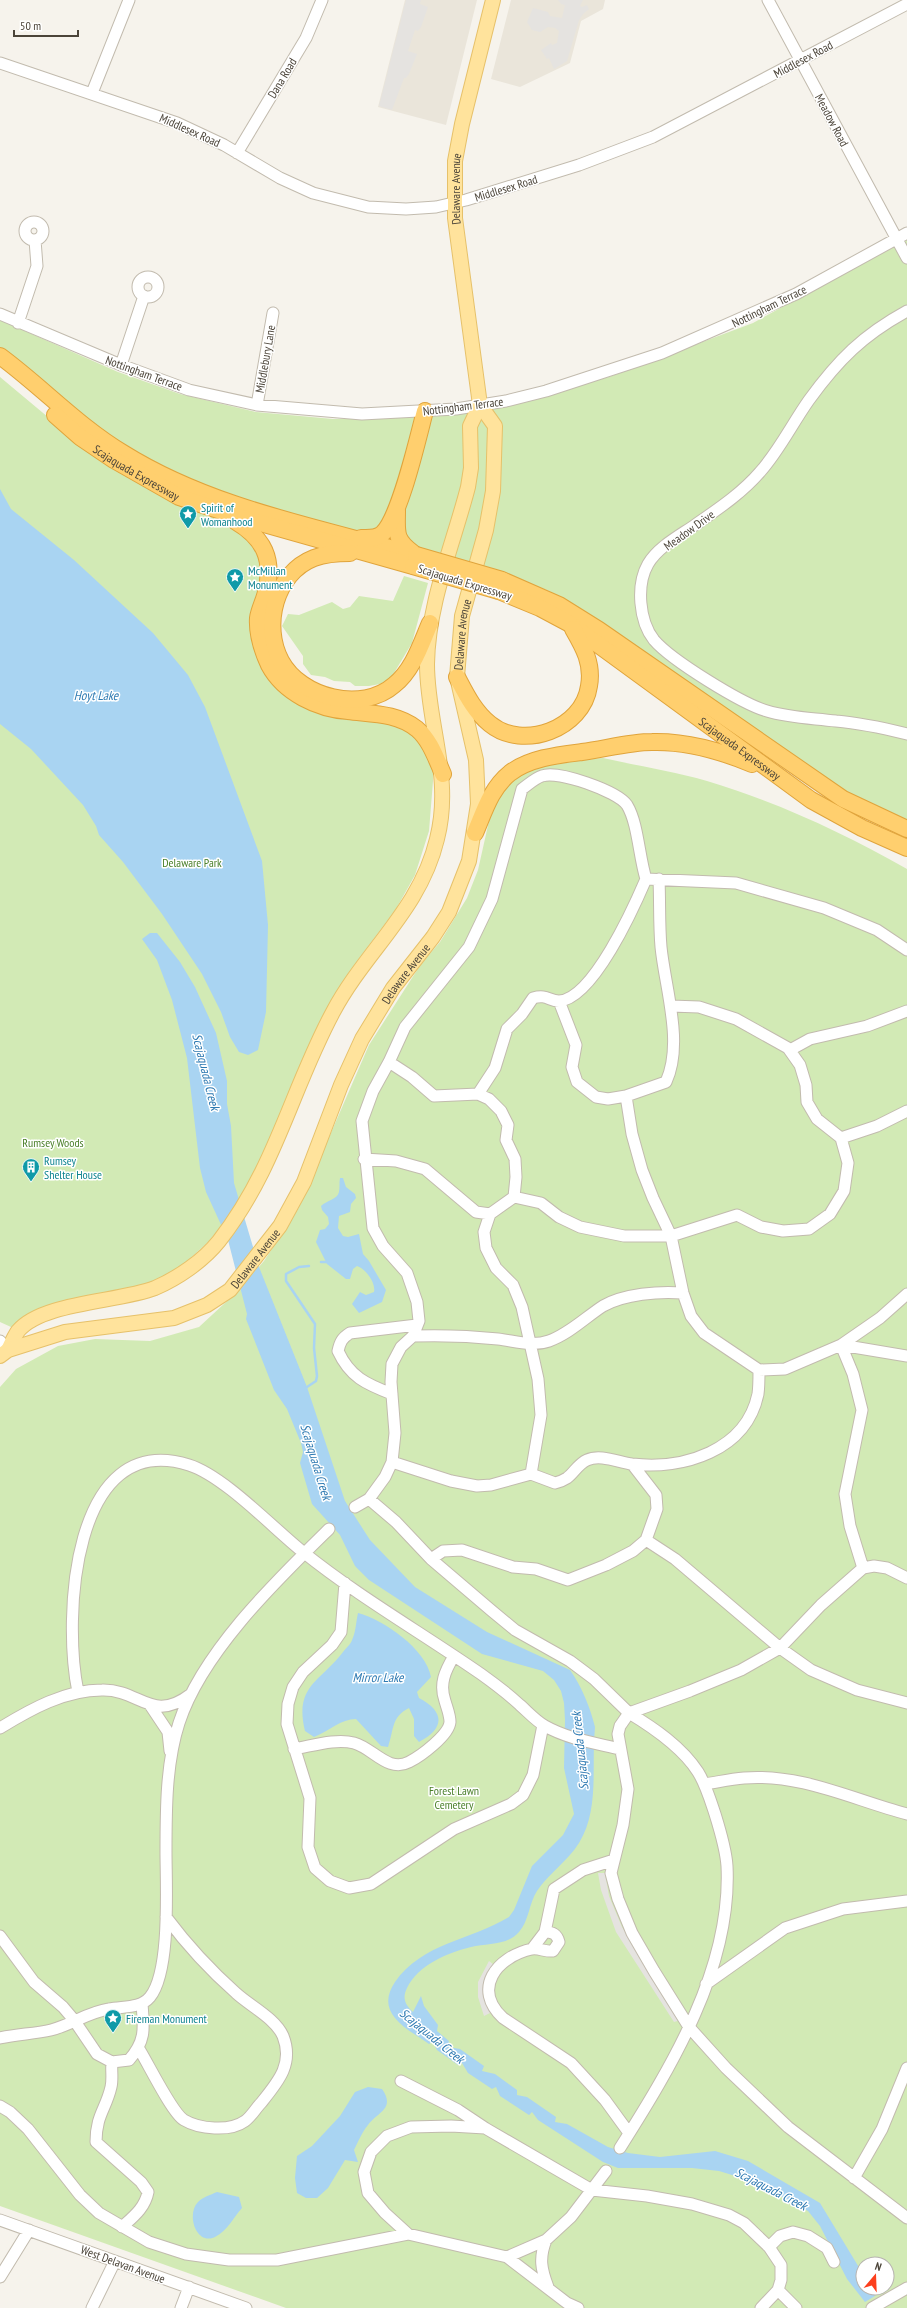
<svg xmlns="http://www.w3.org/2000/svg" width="907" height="2308" font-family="'PT Sans Narrow',sans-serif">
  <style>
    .residential { fill: #eae5da }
    .green { fill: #d2eab5; fill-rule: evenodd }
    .parking { fill: #e5e3e0 }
    .water { fill: #a9d4f2 }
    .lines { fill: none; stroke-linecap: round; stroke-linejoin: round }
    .stream { stroke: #a9d4f2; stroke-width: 2.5 }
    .minor-casing { stroke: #c2bbae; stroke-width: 13 }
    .major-casing { stroke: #e6c16a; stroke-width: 16 }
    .highway-casing { stroke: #e0a43c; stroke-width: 18 }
    .minor { stroke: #fff; stroke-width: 11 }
    .major { stroke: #ffe39c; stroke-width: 14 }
    .highway { stroke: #ffcf6e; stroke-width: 16 }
    .highway-bridge-casing { stroke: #e0a43c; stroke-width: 18; stroke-linecap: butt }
    .highway-bridge { stroke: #ffcf6e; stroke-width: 16 }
    .labels { text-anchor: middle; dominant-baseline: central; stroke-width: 3; stroke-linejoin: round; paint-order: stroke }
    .street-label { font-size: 12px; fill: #4b4439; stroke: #fff }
    .culture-label { font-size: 12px; fill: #0d838f; stroke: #fff; text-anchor: start }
    .park-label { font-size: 12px; fill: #4a7f2a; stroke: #fff }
    .water-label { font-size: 13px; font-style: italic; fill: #2e7ab2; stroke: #fff }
  </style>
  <rect width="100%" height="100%" fill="#f6f3ec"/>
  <path class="residential" d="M405,0H477L446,125L378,107Z
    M511,0H605L603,9L581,21L570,63L520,87L491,79Z"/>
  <path class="green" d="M907,239V821L878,809L840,788L593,617L547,590L244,499C189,481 135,457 90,421C60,397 32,368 0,347V320L118,372L180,394L256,412L333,419L444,416L518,401L609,377L753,323Z
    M0,377L67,433L237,525L261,550L262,660L417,734L433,768V781L429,831L415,875L396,909L349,972L326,1010L312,1039L263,1160L228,1218L208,1242L184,1264L152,1283L11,1327L0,1322Z
    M404,576L428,583L412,643L391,678L380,684L369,686H355L350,682L334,681L325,677L311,675L303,664V656L282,626L288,614L299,615L332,602L343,609L350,607L359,596L393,601Z
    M603,758C638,766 673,771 707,781C777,802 844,833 907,869V2308H286L0,2206V1387L16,1369L58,1346L95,1339L150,1341L199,1327L239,1290L264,1261L298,1209L369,1045L421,964L440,942L467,898L478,870L491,812L504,788L518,776L535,767L571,760ZM863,2264H887V2288H863Z"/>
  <path class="parking" d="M406,0H421L420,4L428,7L421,27L418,31L415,30L408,51L417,54L409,74L406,78H404L392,110L379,106Z
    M558,0H583L580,6L582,7L587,5L589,9L583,14L579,20L567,61L554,69L549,58L547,59L541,50L551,43L552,45L557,43L559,31L555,28L548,27L540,32L532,30L527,22L533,8L548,12L550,16L562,18L565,5L561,4Z
    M598,1873H605L609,1896L622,1927L681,2020L674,2022L616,1932L601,1890Z
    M489,1961L494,1965L485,1994L486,2003L492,2012L484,2016L478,1997V1982Z"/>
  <path class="water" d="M0,489L11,509L74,560L153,633L188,675L205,707L262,861L268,925L266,1012L258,1050L248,1055L239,1052L230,1037L221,1012L202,974L162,914L123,862L99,835L96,826L83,805L31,749L0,724Z
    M150,933H157L180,962L195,987L216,1033L227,1081V1104L231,1126L234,1183L259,1267L307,1387L345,1501L370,1540L415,1587L487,1632L570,1670C582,1687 590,1707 595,1727C591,1765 600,1809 579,1843C568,1861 549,1873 537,1891C529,1903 529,1921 519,1932C507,1946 487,1943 471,1947C447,1953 418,1965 407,1988C402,1998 405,2005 413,2012L421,1996L424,2006L438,2025L437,2031L449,2041L448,2047L460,2049L484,2066L482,2071L495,2074L517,2090V2095L527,2097L556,2117L555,2122L567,2124L608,2147L628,2153L660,2157L715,2151L748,2161L820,2203L863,2274V2288H871L875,2296L865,2302L847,2279L820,2226L808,2211L784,2198L755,2182L719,2171L692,2168H618L603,2162L538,2120L532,2112L529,2115L500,2096L496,2087L492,2089L468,2073L462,2063L458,2065L437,2050L433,2042L429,2044C418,2036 404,2029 395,2018C385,2006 387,1994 395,1982C422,1943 471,1940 509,1917L514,1910L532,1866L563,1835L574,1814L564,1768L565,1720L564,1703L561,1691L554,1680L543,1671L482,1654L369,1580L355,1566L340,1535L312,1504L300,1463L303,1452L301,1443L287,1409L274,1390L246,1319L247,1314L228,1240L206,1192L200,1168L187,1058L172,1000L157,960L142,939Z
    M340,1178H343L346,1187L355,1194L356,1198L351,1204L350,1212L339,1216L338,1228L343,1236L348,1237L359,1234L363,1254L369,1261L386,1290L382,1302L359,1313L352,1304L360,1292L366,1295L374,1292C376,1283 366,1269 357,1266L353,1269L350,1279H346L327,1264L316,1242L320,1230L325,1229L329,1224L328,1217L322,1210L321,1206C327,1200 337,1200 339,1192C340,1187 339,1183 340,1178Z
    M358,1613C384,1620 426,1649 431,1677L417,1692L419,1698C444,1711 446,1728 419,1742L414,1736V1719L409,1708C391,1717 394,1730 388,1747L381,1746L356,1719C341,1719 329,1731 314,1737L305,1731C294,1686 320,1682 343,1652C346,1648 351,1644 352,1640C356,1632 356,1621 358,1613Z
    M368,2087L382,2089C396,2109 377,2112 368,2125C362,2132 358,2142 354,2150L358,2162L345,2160L328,2188L317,2198H306L297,2193L295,2178L297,2156L312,2146L340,2116L355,2092Z
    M217,2192L239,2197L242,2208C233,2218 228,2230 215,2237C196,2246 186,2214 198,2202C203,2197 210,2195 217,2192Z"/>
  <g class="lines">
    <path class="stream" d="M321,1262H327
      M307,1387L316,1381L317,1376L314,1348L315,1324L286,1281V1274L299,1267L309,1266"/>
    <g class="minor-casing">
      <path id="minor" d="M768,0L907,258
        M0,63L177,123L224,145L280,178L313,193L368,207L406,209L436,207L466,200L579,165L653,137L907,4
        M92,93L129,0
        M237,153L306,38L322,0
        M25 231a9 9 0 1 1 18 0a9 9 0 1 1-18 0Z
        M138 287a10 10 0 1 1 20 0a10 10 0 1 1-20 0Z
        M907,311C863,335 838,360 809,400C792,424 779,451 760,472C742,493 718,509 695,525C679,536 658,547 648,564C636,585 639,621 654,640C671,660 742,704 767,711C790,718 812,718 836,721C860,723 883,728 907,734
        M0,314L121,365L189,390L257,405L362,414L456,409L506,401L546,391L662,353L796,294L907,233
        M18,323L37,266L35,240
        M121,365L144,296
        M257,405L273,313
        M559,1001L576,1045L572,1067L577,1082L596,1097L608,1099L626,1096L666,1082C684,1043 665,988 661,947C659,924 660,902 659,879
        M790,1050L810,1039L867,1026L907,1011
        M478,1094L495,1068L507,1029L522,1014L533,998C547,994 549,1001 559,1001C593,999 634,907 646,879
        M626,1096L632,1134L642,1170L653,1198L671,1236L683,1293L691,1316L704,1333L759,1370L785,1369L841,1345L880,1318L907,1294
        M841,1138L877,1126L907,1111
        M364,1159L396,1161L425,1169L476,1212L490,1214L514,1197L516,1177L515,1159L506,1140L508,1125L501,1111L489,1099L478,1094L434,1096L412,1077L389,1062
        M514,1197L541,1203L559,1217L580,1227L624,1236H671L737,1215L761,1227L783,1231L809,1229L830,1214L844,1191L848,1163L841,1138L817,1119L807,1102L806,1085L800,1065L788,1048L736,1019L699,1007L671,1006
        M490,1214L484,1232L486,1248L496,1268L513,1285L522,1307L538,1379L541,1415L531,1474
        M413,1336C442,1335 470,1336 498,1339C515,1341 532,1347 549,1341C569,1334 586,1317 603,1306C624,1294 659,1291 683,1293
        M0,1341L8,1350
        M841,1345L853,1374L862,1410L845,1494L850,1526L863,1568
        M841,1345L907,1356
        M392,1394C366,1384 350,1377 338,1351C340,1342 342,1338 350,1333L417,1325
        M392,1462L451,1481L477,1486L491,1485L531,1474L555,1483C559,1482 564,1480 567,1478C574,1473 578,1464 587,1460C600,1454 618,1462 632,1464C683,1470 746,1451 758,1394C759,1387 759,1378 759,1370
        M369,1499L396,1522L431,1559L492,1611L515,1630L570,1661L594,1679L629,1713L620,1726L618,1734L628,1789L623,1825L611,1873L618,1899L632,1933L654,1971L689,2027L726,2068L788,2127L907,2218
        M355,1507L369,1499L385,1477L392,1462L395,1433L391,1382L392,1364L401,1347L413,1336L419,1321L417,1302L407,1273L383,1246L373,1228L362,1121L373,1091L389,1062L405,1027L469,947L492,899L522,789C528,785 535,778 542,776C558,770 617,791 627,805C638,823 639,857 646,879L736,883L824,908L877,930L907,950
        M646,1540L675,1559L780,1648L811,1670L857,1690L907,1703
        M431,1559L443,1551L462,1550L513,1567L536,1569L568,1580L606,1565L633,1551L646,1540L657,1509L656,1495L632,1464
        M345,1583L341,1632L332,1645L303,1672L293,1687L288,1704L287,1724L310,1798L308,1847L315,1868L330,1881L349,1888L371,1884L454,1829L511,1804L523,1795L533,1775L543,1725
        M78,1692C63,1620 71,1428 189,1465C224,1476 273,1528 303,1552C359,1597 422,1633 481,1674C495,1684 508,1694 520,1705C528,1712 536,1721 545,1726C568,1739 595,1743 620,1749
        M150,1705L168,1732L170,1751
        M629,1713L690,1691L741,1670L780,1648L821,1605L863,1568L874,1566L887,1568L907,1578
        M0,1728C31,1709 65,1690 102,1690C140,1689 152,1724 191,1694
        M294,1749C312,1746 336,1738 354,1743C373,1748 388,1773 409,1762C421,1756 449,1735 450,1722C450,1715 447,1708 445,1701C439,1684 445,1671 454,1656
        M705,1784C718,1782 731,1779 744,1778C800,1773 854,1800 907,1814
        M545,1932L554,1889L583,1870L614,1860
        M0,1936L34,1982L63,2007L74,2020L97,2054L112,2062L129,2060C146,2041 144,2028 142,2004
        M532,1949L545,1932C553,1932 557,1934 559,1942L553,1951C546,1952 539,1948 532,1949C496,1957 472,1989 503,2018L571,2063L605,2100L629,2133
        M706,1984L785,1928L843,1909L907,1901
        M0,2038C17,2034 34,2034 51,2030C71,2025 88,2012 109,2009C123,2006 140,2009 150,1997C171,1971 166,1885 166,1852C166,1810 166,1763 179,1723C202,1652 277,1580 329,1529
        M139,2049C148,2063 172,2113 184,2120C199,2129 230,2132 245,2121C251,2117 256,2108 261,2103C278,2082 294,2064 283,2036C275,2018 250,2006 236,1993C210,1970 187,1945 166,1917
        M112,2062C111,2070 113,2079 111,2087C106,2109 96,2115 96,2142L141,2182L148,2192C145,2208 133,2217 122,2227
        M401,2081L458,2110L485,2128
        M0,2106L10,2112L28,2129L80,2195L99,2213L149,2242L186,2254L229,2260H277L408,2234L507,2257L567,2303L578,2308
        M620,2148C672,2066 732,1967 727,1866C726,1850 720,1830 715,1814C710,1799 706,1785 698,1772C682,1747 654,1728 629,1713
        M854,2178L882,2129L907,2068
        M0,2220L246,2308
        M408,2234L385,2213L368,2193L364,2172L371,2152L387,2136L411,2127L451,2126L485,2128L592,2190L647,2196L692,2204L729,2215L744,2223L769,2247L781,2265V2280L778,2290L761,2308
        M546,2240C539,2258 541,2269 548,2287
        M769,2247L780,2236L793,2232L808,2236L827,2248L834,2262
        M507,2257L546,2240L571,2217L606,2171
        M0,2277L29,2230
        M778,2290L796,2308
        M92,2308L115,2261
        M181,2308L189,2287
        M872,2308L907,2288"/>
    </g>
    <g class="major-casing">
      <g id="major">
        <path d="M8,1350C11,1344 14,1337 18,1331C42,1302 119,1302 155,1288C178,1278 203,1261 219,1241C276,1168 291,1090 333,1012C366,950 420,910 437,839C453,777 427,724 427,664C428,603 453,545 468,487L471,468L470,426L480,405"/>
        <path id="s1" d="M0,1356L8,1350L65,1332L174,1318L207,1305L230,1290L280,1226L304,1182L341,1085L362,1039L393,988L433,937L449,912L469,861L478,804L476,760L457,677L462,616L486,530L493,491L495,426L480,405L455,218V161L462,124L493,0"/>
      </g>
    </g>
    <g class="highway-casing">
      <g id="highway">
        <path d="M0,356C42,387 78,426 123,453C211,508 317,527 416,555"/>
        <path id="s2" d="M55,415L80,437L114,460L179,497L239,517L413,566"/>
        <path d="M397,511C397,532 394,539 413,553"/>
        <path d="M235,521C264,538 274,559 266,592C264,601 259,610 258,618C257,633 263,652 269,665C284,693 318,709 348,711C372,714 397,713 417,729C430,740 436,758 443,774"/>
        <path d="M361,538C369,538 376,539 382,534C400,518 418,437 425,411"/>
        <path d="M350,553C338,553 325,554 314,558C275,573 262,626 281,661C301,698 362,713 394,685C413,670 421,644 430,623"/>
        <path d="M502,580L559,605L599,630L843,799L907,829"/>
        <path id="s3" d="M499,591L540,608L570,624L811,800L862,828L907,848"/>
        <path d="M457,677C466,694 474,711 490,724C523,751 583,729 589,686C593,664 584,648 573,629"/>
        <path d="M475,833C484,812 491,788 510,773C530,758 558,755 582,752C605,749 629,742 652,742C686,741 721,751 752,764"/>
      </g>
    </g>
    <use href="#minor" class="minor"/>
    <use href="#major" class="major"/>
    <use href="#highway" class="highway"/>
    <g class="highway-bridge-casing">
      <path id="highway-bridge" d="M416,555L502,580
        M413,566L499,591"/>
    </g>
    <use href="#highway-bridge" class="highway-bridge"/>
  </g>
  <defs>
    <g id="sight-pin" transform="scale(0.9)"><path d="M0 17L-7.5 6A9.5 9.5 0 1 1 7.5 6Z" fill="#0f9aa8" stroke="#fff"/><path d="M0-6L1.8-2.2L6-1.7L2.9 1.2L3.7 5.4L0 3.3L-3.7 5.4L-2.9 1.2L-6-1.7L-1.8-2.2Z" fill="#fff"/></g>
    <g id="building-pin" transform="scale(0.9)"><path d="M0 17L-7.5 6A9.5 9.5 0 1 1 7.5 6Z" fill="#0f9aa8" stroke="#fff"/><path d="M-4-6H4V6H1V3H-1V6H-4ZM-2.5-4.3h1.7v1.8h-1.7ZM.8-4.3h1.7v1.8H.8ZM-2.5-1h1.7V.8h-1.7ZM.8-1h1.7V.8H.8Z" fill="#fff"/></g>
  </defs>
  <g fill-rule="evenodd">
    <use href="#sight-pin" x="188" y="514"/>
    <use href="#sight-pin" x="235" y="577"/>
    <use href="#building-pin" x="31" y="1167"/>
    <use href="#sight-pin" x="113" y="2018"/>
  </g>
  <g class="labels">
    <g class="street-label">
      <text transform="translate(803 59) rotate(-28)">Middlesex Road</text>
      <text transform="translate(282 78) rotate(-59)">Dana Road</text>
      <text transform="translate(832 120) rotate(62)">Meadow Road</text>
      <text transform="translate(190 130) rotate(24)">Middlesex Road</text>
      <text transform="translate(506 188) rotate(-17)">Middlesex Road</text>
      <text stroke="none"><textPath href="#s1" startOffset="1423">Delaware Avenue</textPath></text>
      <text transform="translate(769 306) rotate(-26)">Nottingham Terrace</text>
      <text transform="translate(265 359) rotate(-80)">Middlebury Lane</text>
      <text transform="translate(144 373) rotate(20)">Nottingham Terrace</text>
      <text transform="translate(463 406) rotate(-7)">Nottingham Terrace</text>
      <text stroke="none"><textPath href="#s2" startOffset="100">Scajaquada Expressway</textPath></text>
      <text transform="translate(689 530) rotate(-36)">Meadow Drive</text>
      <text transform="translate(465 582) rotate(17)">Scajaquada Expressway</text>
      <text stroke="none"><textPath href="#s1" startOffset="967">Delaware Avenue</textPath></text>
      <text stroke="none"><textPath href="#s3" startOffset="289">Scajaquada Expressway</textPath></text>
      <text stroke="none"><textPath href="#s1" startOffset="607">Delaware Avenue</textPath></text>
      <text stroke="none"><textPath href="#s1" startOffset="283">Delaware Avenue</textPath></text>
      <text transform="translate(123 2264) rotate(20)">West Delavan Avenue</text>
    </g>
    <g class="culture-label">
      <text x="201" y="507">Spirit of<tspan x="201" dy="14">Womanhood</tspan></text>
      <text x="248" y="570">McMillan<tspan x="248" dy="14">Monument</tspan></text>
      <text x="44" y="1160">Rumsey<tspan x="44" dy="14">Shelter House</tspan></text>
      <text x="126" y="2018">Fireman Monument</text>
    </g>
    <g class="park-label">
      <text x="192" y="862">Delaware Park</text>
      <text x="53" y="1142">Rumsey Woods</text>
      <text x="454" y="1790">Forest Lawn<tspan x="454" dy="14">Cemetery</tspan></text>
    </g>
    <g class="water-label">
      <text x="96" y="695">Hoyt Lake</text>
      <text transform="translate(206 1072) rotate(76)">Scajaquada Creek</text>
      <text transform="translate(316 1462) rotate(73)">Scajaquada Creek</text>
      <text x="378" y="1677">Mirror Lake</text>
      <text transform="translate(580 1751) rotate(-96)">Scajaquada Creek</text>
      <text transform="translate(432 2036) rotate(39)">Scajaquada Creek</text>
      <text transform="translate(771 2189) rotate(27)">Scajaquada Creek</text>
    </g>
  </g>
  <g transform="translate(875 2276) rotate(19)"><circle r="19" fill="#ffffff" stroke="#b7b4b0"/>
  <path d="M0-3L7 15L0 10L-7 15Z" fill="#fc3f1d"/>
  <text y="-6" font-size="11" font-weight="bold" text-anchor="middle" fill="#4b4439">N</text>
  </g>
  <path d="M14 30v6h64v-6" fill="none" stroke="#4b4439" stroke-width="2"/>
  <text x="20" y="30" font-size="12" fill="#4b4439" stroke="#ffffff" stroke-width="3" paint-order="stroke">50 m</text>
</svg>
